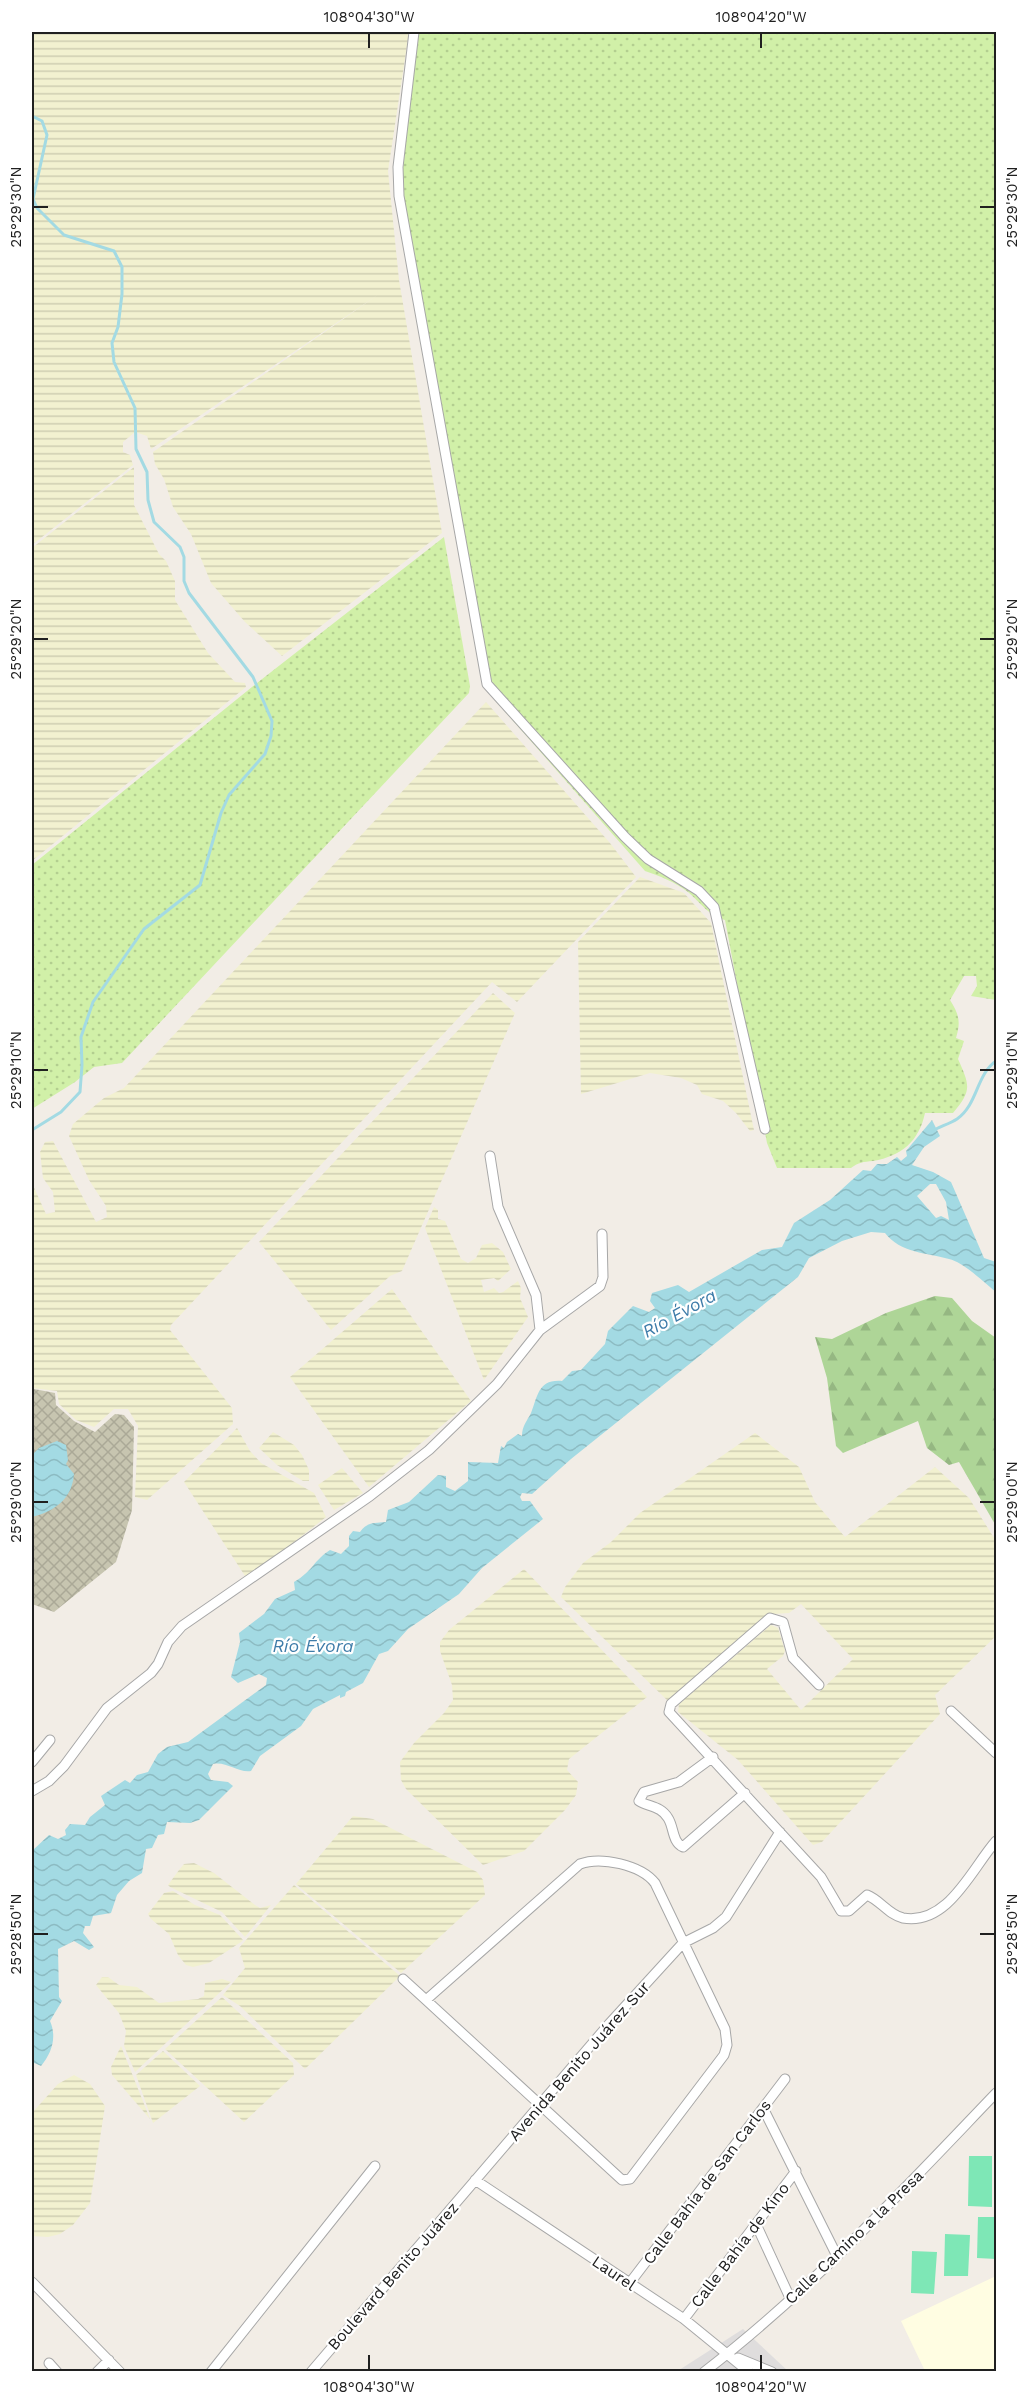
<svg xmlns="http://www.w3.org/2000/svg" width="1028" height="2403" font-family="'Work Sans',sans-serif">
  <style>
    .residential { fill: #dfdddd }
    .education { fill: #fffde2 }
    .construction { fill: url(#construction-cross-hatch) }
    .farmland { fill: url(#farmland-rules) }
    .grass { fill: url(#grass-dots) }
    .forest { fill: url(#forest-firs) }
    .pitch { fill: #7ee7b6 }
    .water { fill: url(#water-waves); fill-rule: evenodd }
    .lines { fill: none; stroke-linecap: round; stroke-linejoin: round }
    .stream { stroke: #a3dae3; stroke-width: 3 }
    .minor-casing { stroke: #a7a7a7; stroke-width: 11 }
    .minor { stroke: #fff; stroke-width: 9 }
    .ticks { fill: none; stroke: #202020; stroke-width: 2 }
    .labels { text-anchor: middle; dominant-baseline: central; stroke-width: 4.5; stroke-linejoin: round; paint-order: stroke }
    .street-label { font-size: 16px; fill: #202020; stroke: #fff }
    .water-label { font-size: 18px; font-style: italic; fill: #3e7ca9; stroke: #fff }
    .neatline { fill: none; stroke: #202020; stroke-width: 2 }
    .ticks-label { font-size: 15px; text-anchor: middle; fill: #202020 }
  </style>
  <defs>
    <pattern id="construction-cross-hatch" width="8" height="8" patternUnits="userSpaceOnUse" patternTransform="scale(1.5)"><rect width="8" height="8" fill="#c7c5b0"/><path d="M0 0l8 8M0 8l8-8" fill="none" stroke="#aba997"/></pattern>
    <pattern id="farmland-rules" width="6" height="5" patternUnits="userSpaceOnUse" patternTransform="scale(1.5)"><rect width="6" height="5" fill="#f2f1d0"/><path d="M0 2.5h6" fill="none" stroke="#cfceb2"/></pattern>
    <pattern id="grass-dots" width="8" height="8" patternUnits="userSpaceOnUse" patternTransform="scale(1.5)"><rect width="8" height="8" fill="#d1f0a8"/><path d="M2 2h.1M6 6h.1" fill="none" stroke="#b3ce90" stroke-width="1.8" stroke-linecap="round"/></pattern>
    <pattern id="forest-firs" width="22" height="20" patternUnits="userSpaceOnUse" patternTransform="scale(1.5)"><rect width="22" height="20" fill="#aed597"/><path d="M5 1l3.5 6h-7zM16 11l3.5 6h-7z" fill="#95b782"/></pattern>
    <pattern id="water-waves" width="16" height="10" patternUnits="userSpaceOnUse" patternTransform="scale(1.5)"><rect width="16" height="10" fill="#a3dae3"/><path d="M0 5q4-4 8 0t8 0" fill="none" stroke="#8cbbc2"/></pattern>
  </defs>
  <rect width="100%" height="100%" fill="#f2ede6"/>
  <path class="residential" d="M743,2329L788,2371L676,2372Z"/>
  <path class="education" d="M996,2276V2371H925L901,2321Z"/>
  <path class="construction" d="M34,1389L55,1393L56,1405L74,1421L95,1432L115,1414L124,1415L134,1427L132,1510L116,1562L54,1612L32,1604V1391Z"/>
  <path class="farmland" d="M32,32H409L388,171L399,280L442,533L282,656L245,622L211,583L191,534L173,507L164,479L155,464L153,452L379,294L151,449L147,436L135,432L123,442V452L130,455L133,465L32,545Z
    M134,467V505L159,554L166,561L175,581V600L208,653L235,682L245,683L246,687L32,861V548Z
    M486,702L610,843L636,877L517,1002L492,982L171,1325L170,1330L232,1408L233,1424L147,1500L135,1497L138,1426L128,1409H114L94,1427L76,1420L59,1404L57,1391L32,1388V1183L46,1214L55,1212L53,1192L43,1178L40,1152L45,1142L53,1141L96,1222L107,1217L106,1206L89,1180L69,1136L73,1124L104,1098L124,1088Z
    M640,877L684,893L711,923L754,1130L750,1131L736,1113L723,1101L702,1094L697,1085L681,1078L650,1073L581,1094L578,942Z
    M493,993L515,1013L402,1271L390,1276L331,1330L259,1242Z
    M434,1207L438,1210V1219L445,1221L461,1259L468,1263L476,1258L482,1245L492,1243L503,1252L511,1269L498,1281L494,1278L481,1280L484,1292L494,1288L499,1293L503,1292L518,1281L521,1288L520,1298L528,1317L484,1380L425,1228Z
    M392,1289L471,1401L369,1487L290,1377Z
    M237,1428L250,1451L261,1463L314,1493L326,1517L247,1579L184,1482Z
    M273,1432L294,1445L302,1455L309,1470V1481H303L277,1465L259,1448Z
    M755,1433L799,1467L815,1502L845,1537L935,1467L969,1498L996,1541V1636L935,1695L940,1714L822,1842L813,1845L738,1760L678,1712L679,1704L771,1625L778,1628L785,1651L783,1656L767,1669L801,1710L853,1659L801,1604L789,1613L774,1614L763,1619L668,1701L561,1597L565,1587L583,1563L611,1542L640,1513Z
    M342,1468L363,1493L334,1510L318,1485Z
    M524,1569L647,1697L569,1759L567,1770L578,1782L576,1795L565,1810L524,1851L483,1865L406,1789L401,1780L400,1762L414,1743L444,1713L453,1700L452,1685L440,1651V1642L449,1630Z
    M353,1816L373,1819L477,1872L483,1880L485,1895L401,1973L296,1884Z
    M194,1863L214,1873L255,1905L260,1908L271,1905L245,1937L222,1912L170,1887L168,1885L179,1870L184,1864Z
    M294,1885L400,1976L305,2069L240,2006L223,1995L245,1968L239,1948Z
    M173,1891L195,1905L220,1915L243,1940L241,1942L209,1963L193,1967L186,1965L178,1955L169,1934L151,1919L148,1914L164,1893Z
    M102,1977H108L119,1985L137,1987L159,2003L198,1999L204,1996L205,1983L222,1979L231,1982L135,2072L124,2046L126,2031L119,2013L96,1985Z
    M222,1997L293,2063L294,2075L244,2122L165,2049Z
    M121,2046L150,2119L112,2075L111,2067Z
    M163,2051L200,2086L153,2123L136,2075Z
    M74,2075L90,2084L105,2106L90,2203L73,2225L60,2234L48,2237L32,2236V2113L58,2084Z"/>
  <path class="grass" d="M418,32H996V1000L971,996L977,986L976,976H964L950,1000C959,1014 961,1022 956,1038L964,1041L958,1059C970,1086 972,1090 953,1113H925C919,1141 902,1156 873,1161C863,1162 859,1162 851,1168H777L767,1143L725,920C710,917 700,902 688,892C675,882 660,876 645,871L493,698L488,681L400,196Z
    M444,537L470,686L469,693L122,1063L94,1067L75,1082L32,1109V865L257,683Z"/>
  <path class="forest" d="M935,1296L952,1298L972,1321L996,1338V1526L959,1462L949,1465L927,1448L918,1421L843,1453L836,1446L827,1378L815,1337L832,1339L886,1313Z"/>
  <path class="pitch" d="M969,2156H992V2207L968,2206Z
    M978,2217H996V2259L977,2258Z
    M945,2234L970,2235L968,2276H944Z
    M912,2251L937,2252L934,2294L911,2293Z"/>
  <path class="water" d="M932,1120L940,1136L924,1147L912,1165L933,1172L951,1182L984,1258L996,1262V1292C983,1282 965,1263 949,1259C928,1253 900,1253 885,1233L871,1232L842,1241L809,1258L798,1277L571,1459L532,1494L522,1493L520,1497L522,1501H530L543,1519L482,1568L459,1594L408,1629L388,1651L379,1654L363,1683L346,1692L345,1696L340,1698V1695L313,1709L301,1726L260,1756L251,1771C238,1773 226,1761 213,1764L208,1774L211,1780L228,1782L233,1786L199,1820L190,1823L167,1822L164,1834L158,1835L152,1848L146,1849L142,1873L129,1881L117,1895L111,1913L93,1916L90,1926H85L83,1933L94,1947L89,1950L74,1941L58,1949L59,1997L62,2001L50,2021C57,2037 52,2053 41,2066L32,2062V1851L49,1835L58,1839L66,1835L65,1830L70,1824L85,1825L90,1817L105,1805L101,1796L125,1780L130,1783L137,1775L148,1772L158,1754L167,1747L188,1742L266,1685L267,1678L259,1674L238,1683L231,1677L240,1642L239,1633L264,1614L275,1599L295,1590L294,1582C313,1571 314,1560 330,1550L341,1554L349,1546V1536L353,1531L360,1532C367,1522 374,1523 386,1522L388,1510L409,1502L438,1475L446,1476V1487L455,1491L468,1481V1462L498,1463L501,1446L504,1448L507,1442L518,1434L522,1436C522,1426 527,1421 531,1413C538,1396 538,1379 562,1381L572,1371L581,1370L605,1344L608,1331L633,1306L649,1312L655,1308L650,1301L652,1293L678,1285L689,1292L762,1250L782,1247L794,1223L830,1200L863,1170L871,1171L877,1164H887L897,1157L901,1161L907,1156L906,1151ZM930,1184H936L946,1202L949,1220L941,1216L936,1218L917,1196Z
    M57,1441L66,1445L68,1460L66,1464L74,1474C72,1499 55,1511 32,1517V1455L39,1448Z"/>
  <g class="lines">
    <path class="stream" d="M32,116L42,121L47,135L33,199L37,208L64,235L114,251L122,267V294L118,327L112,343L114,362L135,408L136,449L147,472L148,500L154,522L180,547L184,557V581L189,593L253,677L272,721L271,736L265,754L229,795L221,813L200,885L144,929L93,1002L81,1037L82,1065L80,1092L61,1112L32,1130
      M936,1129C942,1126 951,1123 957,1119C978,1104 976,1075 996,1061"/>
    <g class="minor-casing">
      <path id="minor" d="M414,32L398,167L399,196L487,684L625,837L648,859L699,891L714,907L765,1129
        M490,1156L498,1207L536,1295L540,1330
        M819,1685L793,1658L783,1622L770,1618L671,1704L669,1712L821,1877L841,1911H849L867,1895C880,1900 889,1915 903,1918C948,1926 972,1868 996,1841
        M951,1711L996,1753
        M713,1757L679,1782L644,1792L639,1801C649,1807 661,1806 668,1818C674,1827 672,1842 683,1847L745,1793
        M32,1762L50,1740
        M32,1791L49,1781L64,1766L107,1708L151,1673L158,1664L168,1642L182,1626L370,1496L429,1450L497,1384L540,1330L600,1286L603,1277L602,1234
        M403,1979L426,2000L622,2180L630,2179L724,2055L727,2045L725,2029L655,1883C641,1865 601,1856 580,1864L426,2000
        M763,2108L837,2256
        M475,2180L684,2319L749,2372
        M756,2224L791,2300
        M32,2282L120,2372
        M629,2284L785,2079
        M684,2319L796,2171
        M738,2358L772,2372
        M49,2363L57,2372
        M97,2372L109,2360
        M211,2372L375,2166
        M311,2372L609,2024L683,1943L713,1928L726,1917L780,1832
        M704,2372C811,2290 903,2190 996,2093"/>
    </g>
    <use href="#minor" class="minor"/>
  </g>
  <path class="ticks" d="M369,33V48M761,33V48M33,207H48M980,207H995M33,639H48M980,639H995M33,1070H48M980,1070H995M33,1502H48M980,1502H995M33,1934H48M980,1934H995M369,2355V2370M761,2355V2370"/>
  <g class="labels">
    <g class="street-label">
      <text transform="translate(579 2061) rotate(-49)">Avenida Benito Juárez Sur</text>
      <text transform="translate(707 2182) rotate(-53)">Calle Bahía de San Carlos</text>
      <text transform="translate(854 2237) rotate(-44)">Calle Camino a la Presa</text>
      <text transform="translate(740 2245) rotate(-53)">Calle Bahía de Kino</text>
      <text transform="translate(614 2273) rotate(34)">Laurel</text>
      <text transform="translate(393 2276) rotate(-49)">Boulevard Benito Juárez</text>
    </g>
    <g class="water-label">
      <text transform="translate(679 1313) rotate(-29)">Río Évora</text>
      <text x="313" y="1645">Río Évora</text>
    </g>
  </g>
  <rect width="1028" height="2403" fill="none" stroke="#ffffff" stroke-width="66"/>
  <rect x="33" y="33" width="962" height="2337" class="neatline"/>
  <g class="ticks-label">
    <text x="369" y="22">108°04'30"W</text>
    <text x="761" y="22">108°04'20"W</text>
    <text transform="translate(16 207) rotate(-90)" y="5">25°29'30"N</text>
    <text transform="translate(1012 207) rotate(-90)" y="5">25°29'30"N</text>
    <text transform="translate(16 639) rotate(-90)" y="5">25°29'20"N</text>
    <text transform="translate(1012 639) rotate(-90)" y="5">25°29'20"N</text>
    <text transform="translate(16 1070) rotate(-90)" y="5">25°29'10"N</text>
    <text transform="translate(1012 1070) rotate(-90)" y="5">25°29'10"N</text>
    <text transform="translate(16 1502) rotate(-90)" y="5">25°29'00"N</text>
    <text transform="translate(1012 1502) rotate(-90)" y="5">25°29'00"N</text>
    <text transform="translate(16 1934) rotate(-90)" y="5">25°28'50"N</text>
    <text transform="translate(1012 1934) rotate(-90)" y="5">25°28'50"N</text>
    <text x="369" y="2392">108°04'30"W</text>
    <text x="761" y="2392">108°04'20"W</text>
  </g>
</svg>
